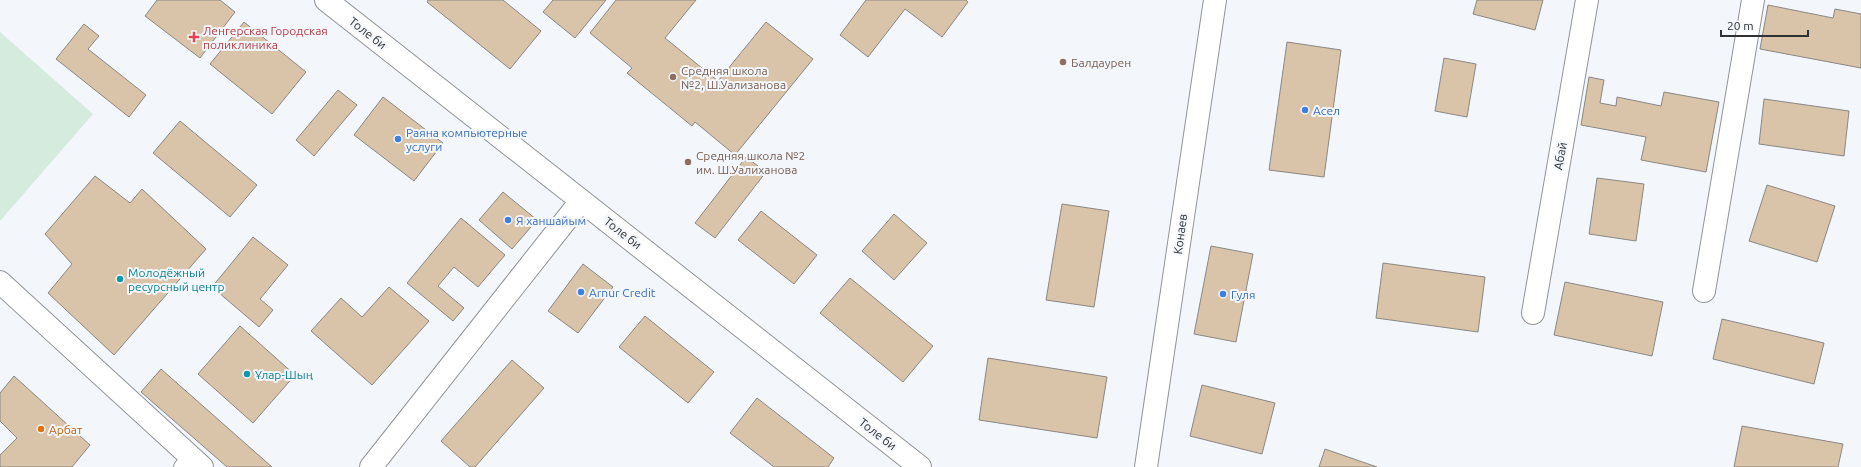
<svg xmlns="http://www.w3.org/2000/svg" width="1861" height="467" font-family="Ubuntu,sans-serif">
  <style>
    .green { fill: #d4ebdd }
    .building { fill: #d9c3a9; stroke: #8a8784 }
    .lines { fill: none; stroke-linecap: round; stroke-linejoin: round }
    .service-casing { stroke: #919497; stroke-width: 16 }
    .minor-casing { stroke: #919497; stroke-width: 24 }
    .secondary-casing { stroke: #919497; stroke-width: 24 }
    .service { stroke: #fff; stroke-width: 14 }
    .minor { stroke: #fff; stroke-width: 22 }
    .secondary { stroke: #fff; stroke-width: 22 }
    .health-dot { fill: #e0444e; stroke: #f3f7fb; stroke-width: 1.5 }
    .education-dot { fill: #8d6e63; stroke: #f3f7fb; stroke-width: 1.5 }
    .shop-dot { fill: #3f7fe0; stroke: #f3f7fb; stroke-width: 1.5 }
    .culture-dot { fill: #0f9aa8; stroke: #f3f7fb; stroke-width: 1.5 }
    .food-dot { fill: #e8710a; stroke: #f3f7fb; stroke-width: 1.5 }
    .labels { text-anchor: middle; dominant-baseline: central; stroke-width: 4; stroke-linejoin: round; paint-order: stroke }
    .health-label { font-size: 12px; fill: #be3a42; stroke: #f3f7fb; text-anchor: start }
    .street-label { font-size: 12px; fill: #2e3031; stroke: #f3f7fb }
    .education-label { font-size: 12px; fill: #785e54; stroke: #f3f7fb; text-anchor: start }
    .shop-label { font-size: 12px; fill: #366cbe; stroke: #f3f7fb; text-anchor: start }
    .culture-label { font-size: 12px; fill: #0d838f; stroke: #f3f7fb; text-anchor: start }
    .food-label { font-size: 12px; fill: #c56008; stroke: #f3f7fb; text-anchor: start }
  </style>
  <rect width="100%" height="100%" fill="#f3f7fb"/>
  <path class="green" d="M0,32L93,114L0,221Z"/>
  <path class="building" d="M157,0H220L235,12L200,58L145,16Z
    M428,0H503L541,31L510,69L427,2Z
    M553,0H606L575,38L543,12Z
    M616,0H696L665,38L718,81L766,22L813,59L735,155L695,122L692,126L627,73L632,68L590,33Z
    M866,0H966L968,2L942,37L905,9L868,57L840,35Z
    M1477,0H1543L1535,30L1473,14Z
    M1768,5L1833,18L1835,9L1861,14V68L1760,49Z
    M244,22L306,72L272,114L210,64Z
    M84,24L99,36L88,49L146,95L129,117L56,59Z
    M1287,42L1341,50L1324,177L1269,170Z
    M1444,58L1476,64L1467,117L1435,111Z
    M1589,77L1604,80L1600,103L1616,106L1617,97L1661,106L1664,92L1719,102L1706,172L1641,160L1646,137L1581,125Z
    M338,90L357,105L314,156L296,140Z
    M383,97L443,143L414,181L354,135Z
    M1764,99L1849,111L1844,156L1759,144Z
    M180,121L257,185L230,217L153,153Z
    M746,157L766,172L715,238L695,223Z
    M95,176L130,203L142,189L206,249L114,355L48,293L72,264L45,234Z
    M1597,178L1644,184L1636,241L1589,234Z
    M1767,185L1835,206L1817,262L1749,241Z
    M503,192L537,220L512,249L479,220Z
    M1062,204L1109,211L1094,307L1046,300Z
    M761,211L817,255L794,284L738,240Z
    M894,214L927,243L894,280L862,251Z
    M461,218L505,255L478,287L454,267L438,286L464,308L453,321L407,283Z
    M253,237L288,265L260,299L273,310L259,327L212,287Z
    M1211,246L1253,254L1236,342L1194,334Z
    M1383,263L1485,277L1478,332L1376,318Z
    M583,264L613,287L578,333L548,311Z
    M850,278L933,346L903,382L820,313Z
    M1565,282L1663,302L1652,356L1554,335Z
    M389,287L429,321L372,385L311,331L341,298L362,317Z
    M645,316L714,372L688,403L619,347Z
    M1722,319L1824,343L1814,384L1713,359Z
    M240,326L295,375L253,423L198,374Z
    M988,358L1107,377L1097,438L979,420Z
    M512,360L544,388L475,467H470L441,441Z
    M161,369L272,467H227L141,392Z
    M14,376L90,445L72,467H0V455L17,438L0,421V393Z
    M1202,385L1275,403L1262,454L1190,436Z
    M757,398L834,458L828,467H774L730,433Z
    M1742,426L1843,444L1838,467H1734Z
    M1325,449L1377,467H1319Z"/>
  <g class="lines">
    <g class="service-casing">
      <path id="service" d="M181,467L190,455"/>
    </g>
    <g class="minor-casing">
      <path id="minor" d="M0,282L202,467
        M1704,291L1753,0
        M1533,313L1587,0
        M371,467L581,201
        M1146,467L1215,0"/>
    </g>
    <g class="secondary-casing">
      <path id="secondary" d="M326,0L920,467"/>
    </g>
    <use href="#service" class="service"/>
    <use href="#minor" class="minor"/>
    <use href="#secondary" class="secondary"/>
  </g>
  <path class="health-dot" d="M192 31h4v4h4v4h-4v4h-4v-4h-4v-4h4z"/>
  <g class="education-dot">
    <circle cx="1063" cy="62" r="4"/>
    <circle cx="673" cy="77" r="4"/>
    <circle cx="688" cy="162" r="4"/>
  </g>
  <g class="shop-dot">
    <circle cx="1305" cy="110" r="4"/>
    <circle cx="398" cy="139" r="4"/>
    <circle cx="508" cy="220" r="4"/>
    <circle cx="581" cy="292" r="4"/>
    <circle cx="1223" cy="294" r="4"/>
  </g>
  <g class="culture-dot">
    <circle cx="120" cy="279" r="4"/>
    <circle cx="247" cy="374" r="4"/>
  </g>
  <circle class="food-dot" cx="41" cy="429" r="4"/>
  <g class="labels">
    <g class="health-label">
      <text x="203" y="30">Ленгерская Городская<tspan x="203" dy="14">поликлиника</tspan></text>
    </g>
    <g class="street-label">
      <text transform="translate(368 33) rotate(38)">Толе би</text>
      <text transform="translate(1560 156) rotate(-80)">Абай</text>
      <text transform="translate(623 233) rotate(38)">Толе би</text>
      <text transform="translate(1180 234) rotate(-82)">Конаев</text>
      <text transform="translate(878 434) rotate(38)">Толе би</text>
    </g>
    <g class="education-label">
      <text x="1071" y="62">Балдаурен</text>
      <text x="681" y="70">Средняя школа<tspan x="681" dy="14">№2, Ш.Уализанова</tspan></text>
      <text x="696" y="155">Средняя школа №2<tspan x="696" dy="14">им. Ш.Уалиханова</tspan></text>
    </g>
    <g class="shop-label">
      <text x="1313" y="110">Асел</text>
      <text x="406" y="132">Раяна компьютерные<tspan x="406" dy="14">услуги</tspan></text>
      <text x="516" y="220">Я ханшайым</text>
      <text x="589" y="292">Arnur Credit</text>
      <text x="1231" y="294">Гуля</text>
    </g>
    <g class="culture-label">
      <text x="128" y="272">Молодёжный<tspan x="128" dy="14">ресурсный центр</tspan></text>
      <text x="255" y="374">Ұлар-Шың</text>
    </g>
    <g class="food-label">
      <text x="49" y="429">Арбат</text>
    </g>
  </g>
  <path d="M1721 30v6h87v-6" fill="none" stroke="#2e3031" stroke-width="2"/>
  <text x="1727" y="30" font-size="12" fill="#2e3031" stroke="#f3f7fb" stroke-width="3" paint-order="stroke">20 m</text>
</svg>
